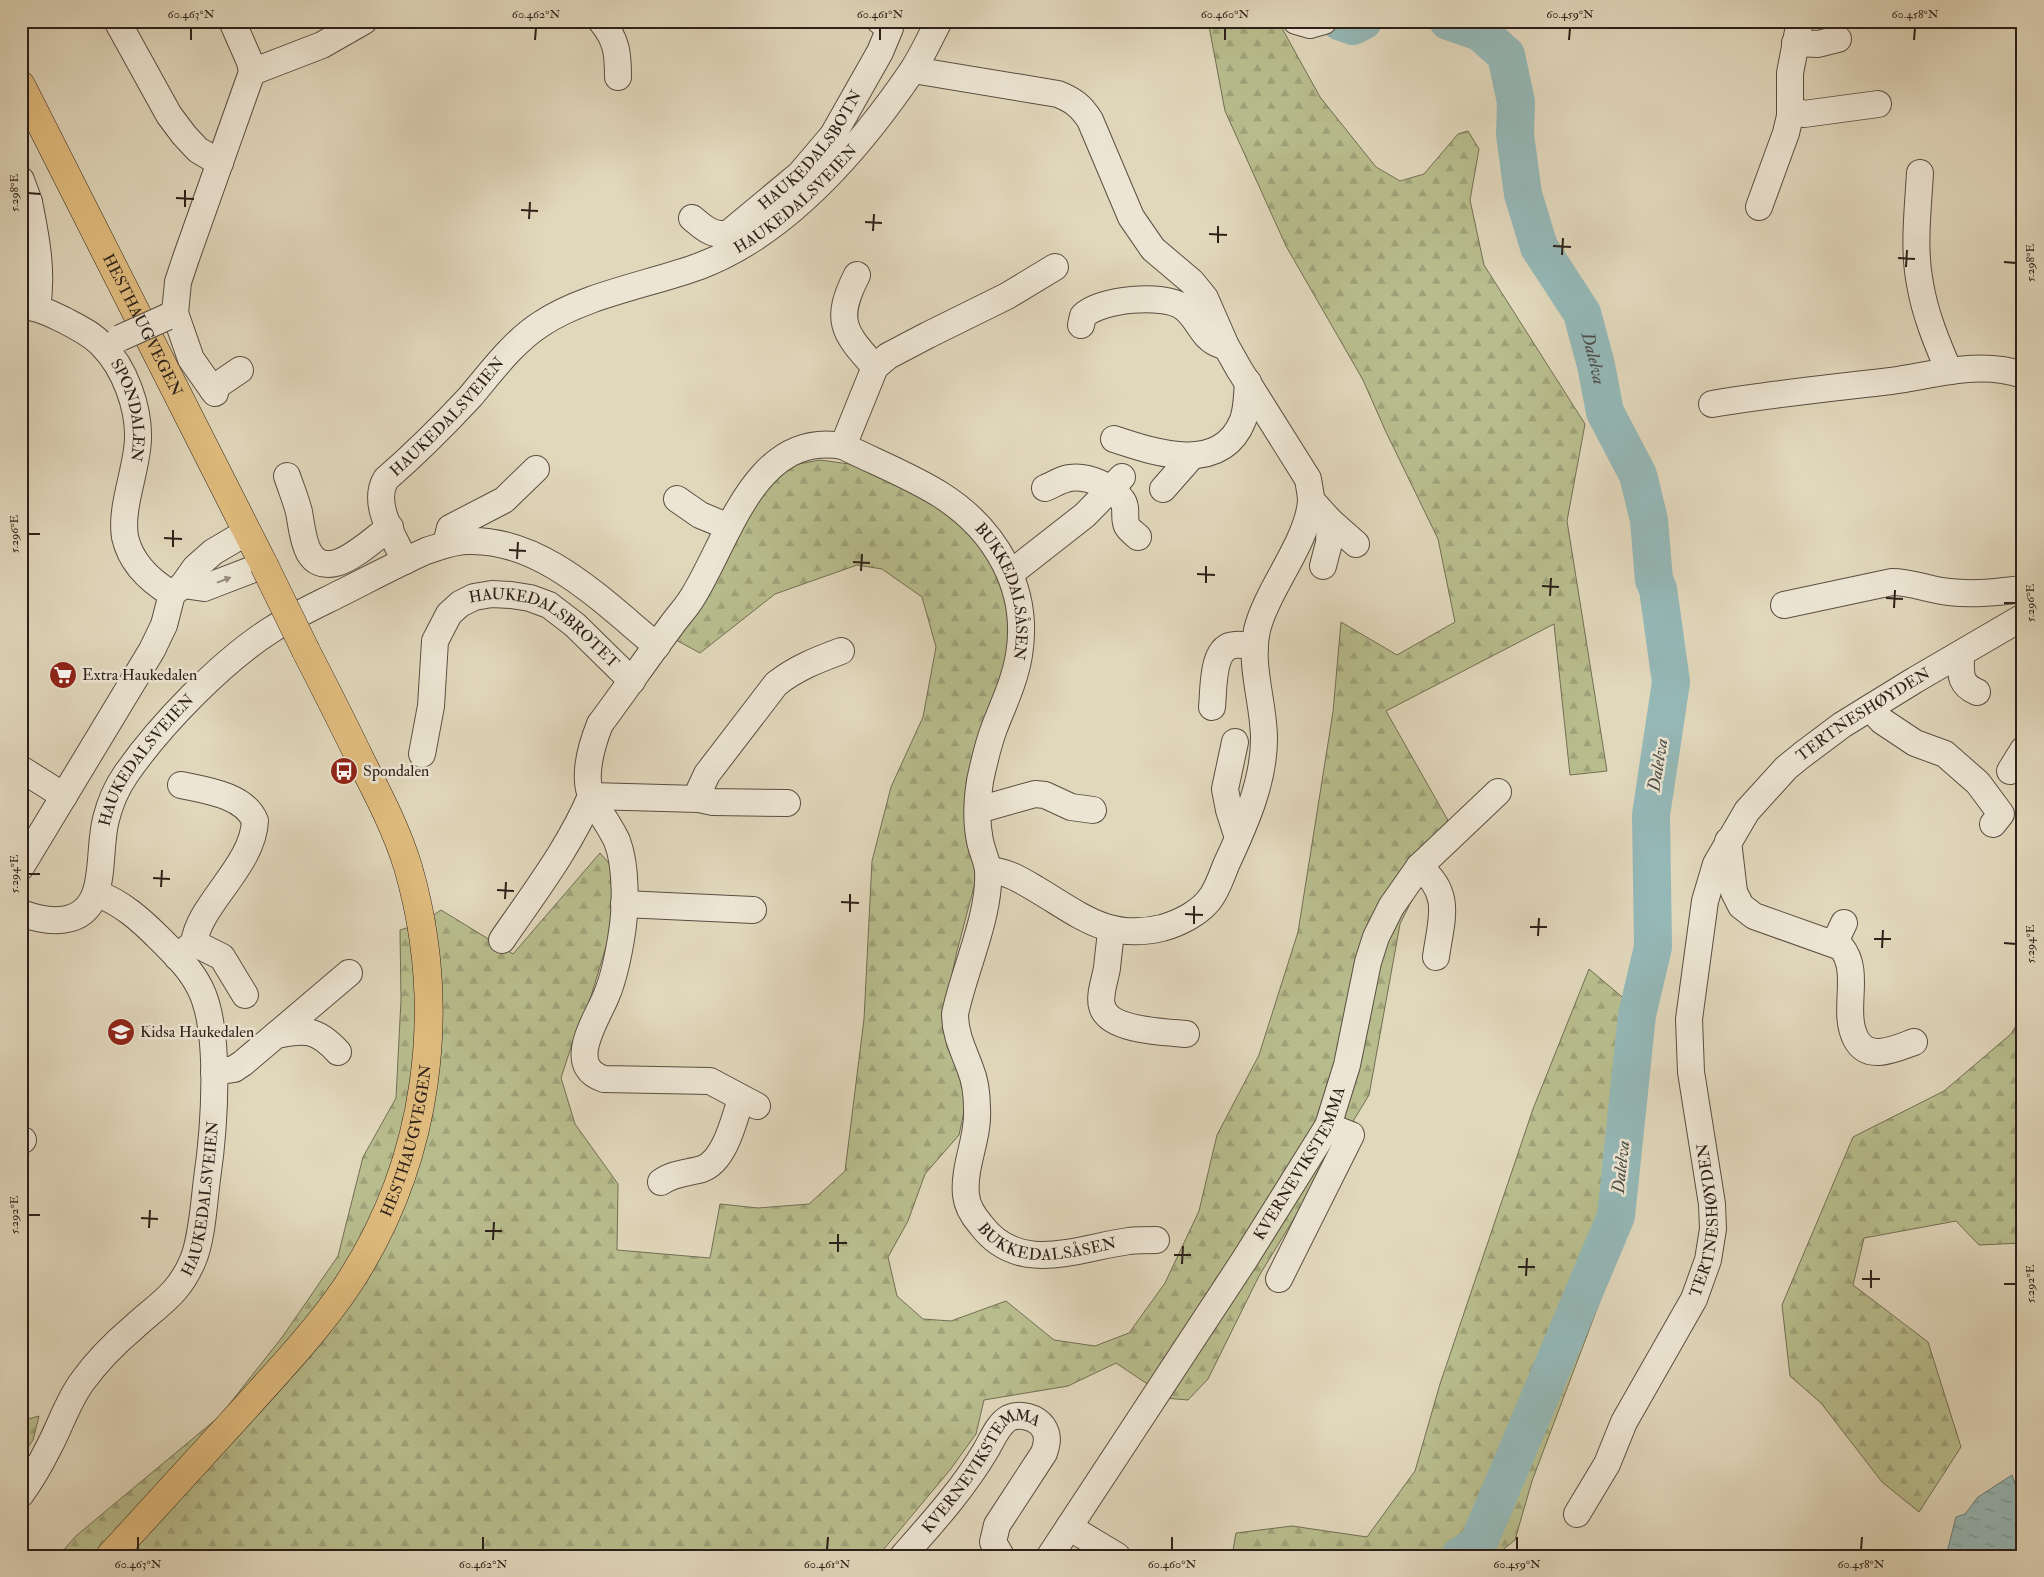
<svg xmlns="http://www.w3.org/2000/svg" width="2044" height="1577" font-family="'IM FELL Double Pica',serif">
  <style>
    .forest { fill: url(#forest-firs); stroke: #726e53 }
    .water { fill: url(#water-ripples); stroke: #6b7b78 }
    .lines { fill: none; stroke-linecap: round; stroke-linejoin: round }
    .river { stroke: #95b8b7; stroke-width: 38 }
    .minor-casing { stroke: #5a4e42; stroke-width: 28 }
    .major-casing { stroke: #2d2019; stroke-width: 29 }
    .minor { stroke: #ece5d3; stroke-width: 26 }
    .major { stroke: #e0bc7e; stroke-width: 28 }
    .minor-bridge-casing { stroke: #5a4e42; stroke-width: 28; stroke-linecap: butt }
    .major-bridge-casing { stroke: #2d2019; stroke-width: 29; stroke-linecap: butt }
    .minor-bridge { stroke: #ece5d3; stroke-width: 26 }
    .major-bridge { stroke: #e0bc7e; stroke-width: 28 }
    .oneway { fill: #968c7f }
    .ticks { fill: none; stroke: #2d2019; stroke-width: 2 }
    .labels { text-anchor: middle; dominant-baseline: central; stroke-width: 5; stroke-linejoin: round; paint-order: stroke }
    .street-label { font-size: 16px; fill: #2d2019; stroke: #ece5d3 }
    .poi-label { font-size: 16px; fill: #2d2019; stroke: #ece5d3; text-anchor: start }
    .water-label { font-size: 18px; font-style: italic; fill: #4c4e48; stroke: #ece5d3 }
    .neatline { fill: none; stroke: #2d2019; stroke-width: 2 }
    .ticks-label { font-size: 12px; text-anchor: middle; fill: #2d2019 }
  </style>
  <defs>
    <pattern id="forest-firs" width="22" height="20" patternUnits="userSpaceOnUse" patternTransform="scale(1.25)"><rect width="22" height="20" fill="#b8bd8d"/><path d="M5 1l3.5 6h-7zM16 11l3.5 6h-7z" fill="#9ea279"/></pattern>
    <pattern id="water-ripples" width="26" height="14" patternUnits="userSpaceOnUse" patternTransform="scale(1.25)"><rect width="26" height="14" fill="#95b8b7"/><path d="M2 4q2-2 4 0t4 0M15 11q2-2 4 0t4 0" fill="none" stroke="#7a9594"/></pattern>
  </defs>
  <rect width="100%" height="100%" fill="#e1d7bb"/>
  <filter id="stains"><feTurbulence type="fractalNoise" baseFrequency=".004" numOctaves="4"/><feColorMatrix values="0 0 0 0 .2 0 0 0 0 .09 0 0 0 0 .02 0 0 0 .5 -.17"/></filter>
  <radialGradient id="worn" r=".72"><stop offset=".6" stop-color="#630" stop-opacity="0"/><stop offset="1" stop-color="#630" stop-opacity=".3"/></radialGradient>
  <path class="forest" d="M1208,21H1278L1320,97L1376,167L1400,181L1424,174L1458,134L1468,131L1479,149L1470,200L1484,265L1585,424L1567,521L1607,771L1570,775L1554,624L1386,711L1450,824L1400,924L1369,1095L1259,1276L1208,1379L1188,1400L1165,1398L1149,1385L1116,1363L1068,1386L984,1400L976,1434L950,1470L878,1556H58L77,1535L220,1416L283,1336L338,1256L363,1157L396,1098L401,1000L400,930L420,924L441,910L513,954L600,853L613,868L618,907L588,1006L572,1044L561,1078L575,1124L618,1184L617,1250L710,1258L720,1204L758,1208L809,1204L845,1171L864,1019L872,861L891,787L923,717L936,647L922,597L882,569L857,565L775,594L700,653L676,640L767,485L788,466L820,460L849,464L921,494L961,522L985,552L1013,607L1009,664L967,807L976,879L956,955L944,1017L947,1047L965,1083V1107L959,1135L925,1174L908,1221L888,1257L897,1296L923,1319L951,1321L1006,1301L1054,1340L1095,1346L1129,1333L1165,1283L1199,1211L1217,1135L1259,1055L1298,932L1333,712L1341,622L1397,655L1455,622L1438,539L1386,432L1363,380L1286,246L1225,111Z
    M1589,969L1646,1017L1639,1132L1617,1256L1532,1481L1515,1540L1495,1556H1232L1236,1533L1292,1526L1367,1537L1415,1471L1440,1384L1533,1109Z
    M2023,1014V1243L1979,1245L1956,1221L1864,1238L1853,1285L1928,1342L1961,1447L1919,1512L1882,1482L1821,1403L1790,1376L1782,1305L1853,1137L1944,1091L2011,1034Z
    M39,1416L33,1440L21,1457V1421Z"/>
  <path class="water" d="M2012,1475L2023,1508V1556H1946L1956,1517L1965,1514L1978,1497Z"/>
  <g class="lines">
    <g class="river">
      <path d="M1339,21L1353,26L1363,21"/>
      <path id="s1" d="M1448,21L1480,32L1506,55L1516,102L1515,135L1523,194L1539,247L1582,313L1596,365L1605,412L1638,475L1649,520L1654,580L1658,589L1671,682L1651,815L1653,947L1637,1015L1616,1216L1478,1544L1460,1556"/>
    </g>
    <g class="minor-casing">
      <g id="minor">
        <path d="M117,21L169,115L184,135L198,150L220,163"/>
        <path d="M601,21C617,40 618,54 618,77"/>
        <path d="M1296,21L1310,25L1324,21"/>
        <path d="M1795,43L1818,44L1838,39"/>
        <path d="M913,70L1058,94C1073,100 1081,106 1090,120L1131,217L1153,249L1192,282L1205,298L1226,346L1239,369L1308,479C1309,486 1311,494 1311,501C1308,542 1267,589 1257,630C1249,666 1264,703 1264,739C1264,783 1244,826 1226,865C1222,875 1218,887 1212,896C1202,912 1180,923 1162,928C1108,941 1080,915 1036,889C1021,880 1007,871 988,870"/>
        <path d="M252,72L322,45L364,21"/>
        <path d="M1790,109L1804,114L1878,104"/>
        <path d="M1920,173C1918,209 1913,248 1920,284C1925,314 1937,343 1949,371"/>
        <path d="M21,180L29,202"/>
        <path d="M21,202H29C36,237 43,272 37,307"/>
        <path d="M1759,207L1786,133L1790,116V73L1800,21"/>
        <path id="s2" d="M692,218C704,228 713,237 729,233L800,174L833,135L880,52L890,28L880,21"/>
        <path d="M857,275C834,320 843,332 875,367"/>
        <path id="s3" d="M21,306C38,307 49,313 64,320C77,327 92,334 102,345C125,368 139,408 138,439C137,470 120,507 125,537C131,564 150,581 172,594"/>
        <path d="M175,313L191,359L215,393"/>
        <path d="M167,317L175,313L178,282L186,258L252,72L250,62L232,21"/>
        <path d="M1081,325L1083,316C1100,299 1163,293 1183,307C1199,318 1201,339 1221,345"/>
        <path d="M212,389L240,370"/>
        <path d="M1712,404C1771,394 1831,388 1891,381C1935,375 1979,360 2023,375"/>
        <path d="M1114,439C1156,453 1221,475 1243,420C1247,409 1247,394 1248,382"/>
        <path d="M843,446L875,367L888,356L928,335L1007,296L1055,267"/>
        <path d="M287,476C291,488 296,500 299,512C303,533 304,571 336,563C353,559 375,538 390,527"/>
        <path d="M1045,488C1053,485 1061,479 1070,478C1086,475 1113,486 1122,500C1128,508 1123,518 1127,526C1129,530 1135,534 1138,537"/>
        <path d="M1163,489L1192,456"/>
        <path d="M677,499L700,515L729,527"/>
        <path d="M1311,500L1330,521L1356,544"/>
        <path d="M446,544L450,528L504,500L536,469"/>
        <path id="s4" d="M405,561C394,537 371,504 386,479C416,453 443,426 470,397C491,372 513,342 541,324C584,295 651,284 700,266C787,233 861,146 912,71C922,56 930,38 939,21"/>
        <path d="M1323,566L1329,543L1330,521"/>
        <path d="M1011,573L1085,515L1122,477"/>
        <path d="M183,585L204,588L264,565"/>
        <path d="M1784,605L1892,582C1912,582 1930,590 1949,592C1973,595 1999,592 2023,589"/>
        <path d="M1961,654C1961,672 1958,684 1977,692"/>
        <path d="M1212,707C1214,690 1211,646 1235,645C1241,644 1249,646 1255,647"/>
        <path d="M1870,708L1882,721L1915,743L1945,754L1978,783L2001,814L1993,824"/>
        <path d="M1235,742L1225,789L1229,810L1238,838"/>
        <path id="s5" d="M422,754L431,706L435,641L449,614L460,604L474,597L492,594L511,595L530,598L549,605L575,625L632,681"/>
        <path d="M21,769L64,796"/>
        <path d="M2010,771L2023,750"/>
        <path d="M591,796L699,799L713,802L787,803"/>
        <path d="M699,799L700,789L707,774L776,684C796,668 817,660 841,651"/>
        <path d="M978,810L1035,794L1045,795L1071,807L1093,810"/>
        <path d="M1728,841L1734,892L1741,906L1754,916L1841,947C1862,972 1841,1011 1856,1039C1868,1062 1895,1049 1914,1042"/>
        <path d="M21,867L152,650L164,625L172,594L183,585L195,568L213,552L247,532"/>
        <path d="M1419,867C1453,893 1441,920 1436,957"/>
        <path d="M624,904L753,910"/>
        <path id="s6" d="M21,913C48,923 83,927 95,894C103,874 100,841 106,819C110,803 117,787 126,774C160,725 221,662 271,630C293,616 317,605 341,593C369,579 397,564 426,551C439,547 453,541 467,541C542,538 603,602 657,646"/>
        <path d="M1111,930C1110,943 1108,956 1107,968C1105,980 1099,995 1102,1006C1108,1031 1165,1032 1186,1034"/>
        <path d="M502,940C534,893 569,848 591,796"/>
        <path d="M194,943L222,957L245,995"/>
        <path d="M1834,944L1844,923"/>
        <path d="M177,957L194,943C199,904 253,866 255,821C245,795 204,790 181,785"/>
        <path d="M276,1035C306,1029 317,1029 338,1052"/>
        <path d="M214,1072L234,1069L243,1063L349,973"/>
        <path id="s7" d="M757,1106L710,1081L604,1079C563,1066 598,1018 607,994C614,977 618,957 621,939C626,911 627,867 617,841C610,826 599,812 592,798C582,777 592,744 600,724C624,692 647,658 671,626C678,616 686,608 692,598C728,542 754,430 843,446C875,462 911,476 941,495C996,530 1030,589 1019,655C1015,680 1004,703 995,726C988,744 984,762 980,781C977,800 976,822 980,841C982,851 987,861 988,870C991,914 964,970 955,1014C955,1034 963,1049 970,1068C975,1080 977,1095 977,1109C979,1138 963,1166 966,1195C967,1206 974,1217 981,1225C1019,1276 1078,1248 1129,1241C1138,1240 1147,1240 1156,1240"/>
        <path d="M21,1141L23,1140"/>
        <path d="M661,1182C673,1173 688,1173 702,1169C725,1161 734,1120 741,1099"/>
        <path d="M1279,1279L1351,1135L1328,1126"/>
        <path id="s8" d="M21,1494C32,1479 41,1463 50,1445C61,1424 68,1401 82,1382C97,1361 115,1343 134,1327C159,1304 179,1294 193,1260C202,1239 204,1202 207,1179C214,1131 222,1031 200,988C190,968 175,954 160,939C140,919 122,903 96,893"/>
        <path id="s9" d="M1577,1514L1607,1464L1624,1422L1694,1299L1708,1260L1713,1229L1712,1204L1691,1072L1689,1019L1705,901L1716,864L1747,811L1786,768L1802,755L1842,725L1915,680L2023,617"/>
        <path d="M1069,1527L1117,1556"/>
        <path id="s10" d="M903,1556C933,1522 963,1489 986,1450C992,1440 998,1424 1009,1418C1020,1413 1036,1417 1043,1427C1049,1436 1047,1444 1044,1453L997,1525L993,1542L1001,1556"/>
        <path id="s11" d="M1050,1556L1245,1259L1328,1126L1347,1065L1368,962L1376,937L1391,907L1419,867L1498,792"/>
      </g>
    </g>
    <g class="major-casing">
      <g id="major">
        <path id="s12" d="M21,85L264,565"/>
        <path id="s13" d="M110,1556C156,1506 201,1456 247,1406C282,1367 318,1329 347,1286C429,1162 449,1009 408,867C397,831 379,796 362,763C344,725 325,688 306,651"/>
      </g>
    </g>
    <use href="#minor" class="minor"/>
    <use href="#major" class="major"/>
    <g class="minor-bridge-casing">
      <path id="minor-bridge" d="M120,338L167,317"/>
    </g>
    <g class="major-bridge-casing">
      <path id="major-bridge" d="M264,565L306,651"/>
    </g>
    <use href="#minor-bridge" class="minor-bridge"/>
    <use href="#major-bridge" class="major-bridge"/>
  </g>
  <defs><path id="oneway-solid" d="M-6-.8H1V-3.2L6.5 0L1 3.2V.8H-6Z" transform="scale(1.25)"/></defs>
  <use class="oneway" href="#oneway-solid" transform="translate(224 580) rotate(-21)"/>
  <path class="ticks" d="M191,40V28M535,40L536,28M880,40V28M1225,40V28M1569,40L1570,28M1914,40L1915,28M28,193L40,194M176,198L194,199M185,207V190M521,210L538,211M529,219L530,202M865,222L882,223M873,231L874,214M1209,234L1227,235M1218,243V226M1553,246L1571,247M1562,255L1563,238M1898,258L1915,259M2004,262L2016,263M1906,267L1907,250M28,534H40M164,538L182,539M173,547V530M509,550L526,551M517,559L518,542M853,562L870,563M861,571L862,554M1197,574L1215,575M1206,583V566M1542,586L1559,587M1550,596L1551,578M1886,598L1903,599M2004,603H2016M1894,608L1895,590M28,874H40M153,878L170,879M161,887L162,870M497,890L514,891M505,899L506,882M841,902L859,903M850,912V894M1185,914L1203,915M1194,924V906M1530,927H1547M1538,936L1539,918M1874,939H1891M2004,943L2016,944M1882,948L1883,930M28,1215H40M141,1218L158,1219M149,1228L150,1210M485,1231H502M493,1240L494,1222M829,1243H847M838,1252V1234M1174,1255H1191M1182,1264L1183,1246M1518,1267H1535M1526,1276L1527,1258M1862,1279H1880M2004,1284H2016M1871,1288V1270M138,1550V1537M483,1550V1537M827,1550L828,1537M1172,1550V1537M1517,1550V1537M1861,1550L1862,1537"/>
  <defs>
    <g id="supermarket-disc" transform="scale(1.4375)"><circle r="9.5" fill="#8f2418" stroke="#ece5d3"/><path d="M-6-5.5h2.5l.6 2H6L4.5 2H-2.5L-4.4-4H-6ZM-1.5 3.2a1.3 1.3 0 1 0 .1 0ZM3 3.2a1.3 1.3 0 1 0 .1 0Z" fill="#fff"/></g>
    <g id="bus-disc" transform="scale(1.4375)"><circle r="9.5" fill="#8f2418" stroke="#ece5d3"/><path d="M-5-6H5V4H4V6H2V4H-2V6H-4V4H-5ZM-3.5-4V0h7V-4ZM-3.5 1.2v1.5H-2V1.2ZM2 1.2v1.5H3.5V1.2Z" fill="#fff"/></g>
    <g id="school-disc" transform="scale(1.4375)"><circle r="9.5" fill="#8f2418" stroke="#ece5d3"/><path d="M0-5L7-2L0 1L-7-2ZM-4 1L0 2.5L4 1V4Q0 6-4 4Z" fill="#fff"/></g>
  </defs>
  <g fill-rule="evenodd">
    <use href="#supermarket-disc" x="63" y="675"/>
    <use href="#bus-disc" x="344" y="771"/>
    <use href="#school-disc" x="121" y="1032"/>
  </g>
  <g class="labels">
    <g class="street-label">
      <text stroke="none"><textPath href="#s2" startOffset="159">HAUKEDALSBOTN</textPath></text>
      <text stroke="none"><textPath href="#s4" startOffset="595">HAUKEDALSVEIEN</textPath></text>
      <text stroke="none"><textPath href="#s12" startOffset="269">HESTHAUGVEGEN</textPath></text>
      <text stroke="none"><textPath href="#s3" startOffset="164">SPONDALEN</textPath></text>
      <text stroke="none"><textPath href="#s4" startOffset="175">HAUKEDALSVEIEN</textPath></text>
      <text stroke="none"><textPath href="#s7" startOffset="1158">BUKKEDALSÅSEN</textPath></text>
      <text stroke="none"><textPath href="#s5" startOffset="256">HAUKEDALSBROTET</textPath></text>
      <text stroke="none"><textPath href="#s9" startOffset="901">TERTNESHØYDEN</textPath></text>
      <text stroke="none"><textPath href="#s6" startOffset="234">HAUKEDALSVEIEN</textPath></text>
      <text stroke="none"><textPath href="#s13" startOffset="518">HESTHAUGVEGEN</textPath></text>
      <text stroke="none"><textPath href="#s11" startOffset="466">KVERNEVIKSTEMMA</textPath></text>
      <text stroke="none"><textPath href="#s8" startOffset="356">HAUKEDALSVEIEN</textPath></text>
      <text stroke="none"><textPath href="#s9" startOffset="326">TERTNESHØYDEN</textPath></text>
      <text stroke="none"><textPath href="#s7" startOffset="1889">BUKKEDALSÅSEN</textPath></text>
      <text stroke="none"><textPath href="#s10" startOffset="120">KVERNEVIKSTEMMA</textPath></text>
    </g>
    <g class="poi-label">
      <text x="82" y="675">Extra Haukedalen</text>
      <text x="363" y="771">Spondalen</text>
      <text x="140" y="1032">Kidsa Haukedalen</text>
    </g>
    <g class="water-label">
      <text stroke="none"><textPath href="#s1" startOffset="390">Dalelva</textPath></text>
      <text transform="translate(1658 765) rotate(-81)">Dalelva</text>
      <text transform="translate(1621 1167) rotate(-84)">Dalelva</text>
    </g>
  </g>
  <rect width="2044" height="1577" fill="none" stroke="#e1d7bb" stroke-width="55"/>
  <rect x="28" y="28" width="1988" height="1522" class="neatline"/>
  <g class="ticks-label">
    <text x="191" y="18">60.463°N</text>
    <text x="536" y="18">60.462°N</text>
    <text x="880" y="18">60.461°N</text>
    <text x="1225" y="18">60.460°N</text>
    <text x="1570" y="18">60.459°N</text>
    <text x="1915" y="18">60.458°N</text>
    <text transform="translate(14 193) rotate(-90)" y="4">5.298°E</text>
    <text transform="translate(2030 263) rotate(-90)" y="4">5.298°E</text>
    <text transform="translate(14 534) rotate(-90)" y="4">5.296°E</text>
    <text transform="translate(2030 603) rotate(-90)" y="4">5.296°E</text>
    <text transform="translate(14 874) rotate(-90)" y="4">5.294°E</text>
    <text transform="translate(2030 944) rotate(-90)" y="4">5.294°E</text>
    <text transform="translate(14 1215) rotate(-90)" y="4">5.292°E</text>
    <text transform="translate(2030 1284) rotate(-90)" y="4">5.292°E</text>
    <text x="138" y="1568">60.463°N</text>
    <text x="483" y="1568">60.462°N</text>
    <text x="827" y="1568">60.461°N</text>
    <text x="1172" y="1568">60.460°N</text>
    <text x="1517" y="1568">60.459°N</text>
    <text x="1861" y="1568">60.458°N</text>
  </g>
  <rect width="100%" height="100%" filter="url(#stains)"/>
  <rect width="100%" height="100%" fill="url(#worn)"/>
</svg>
